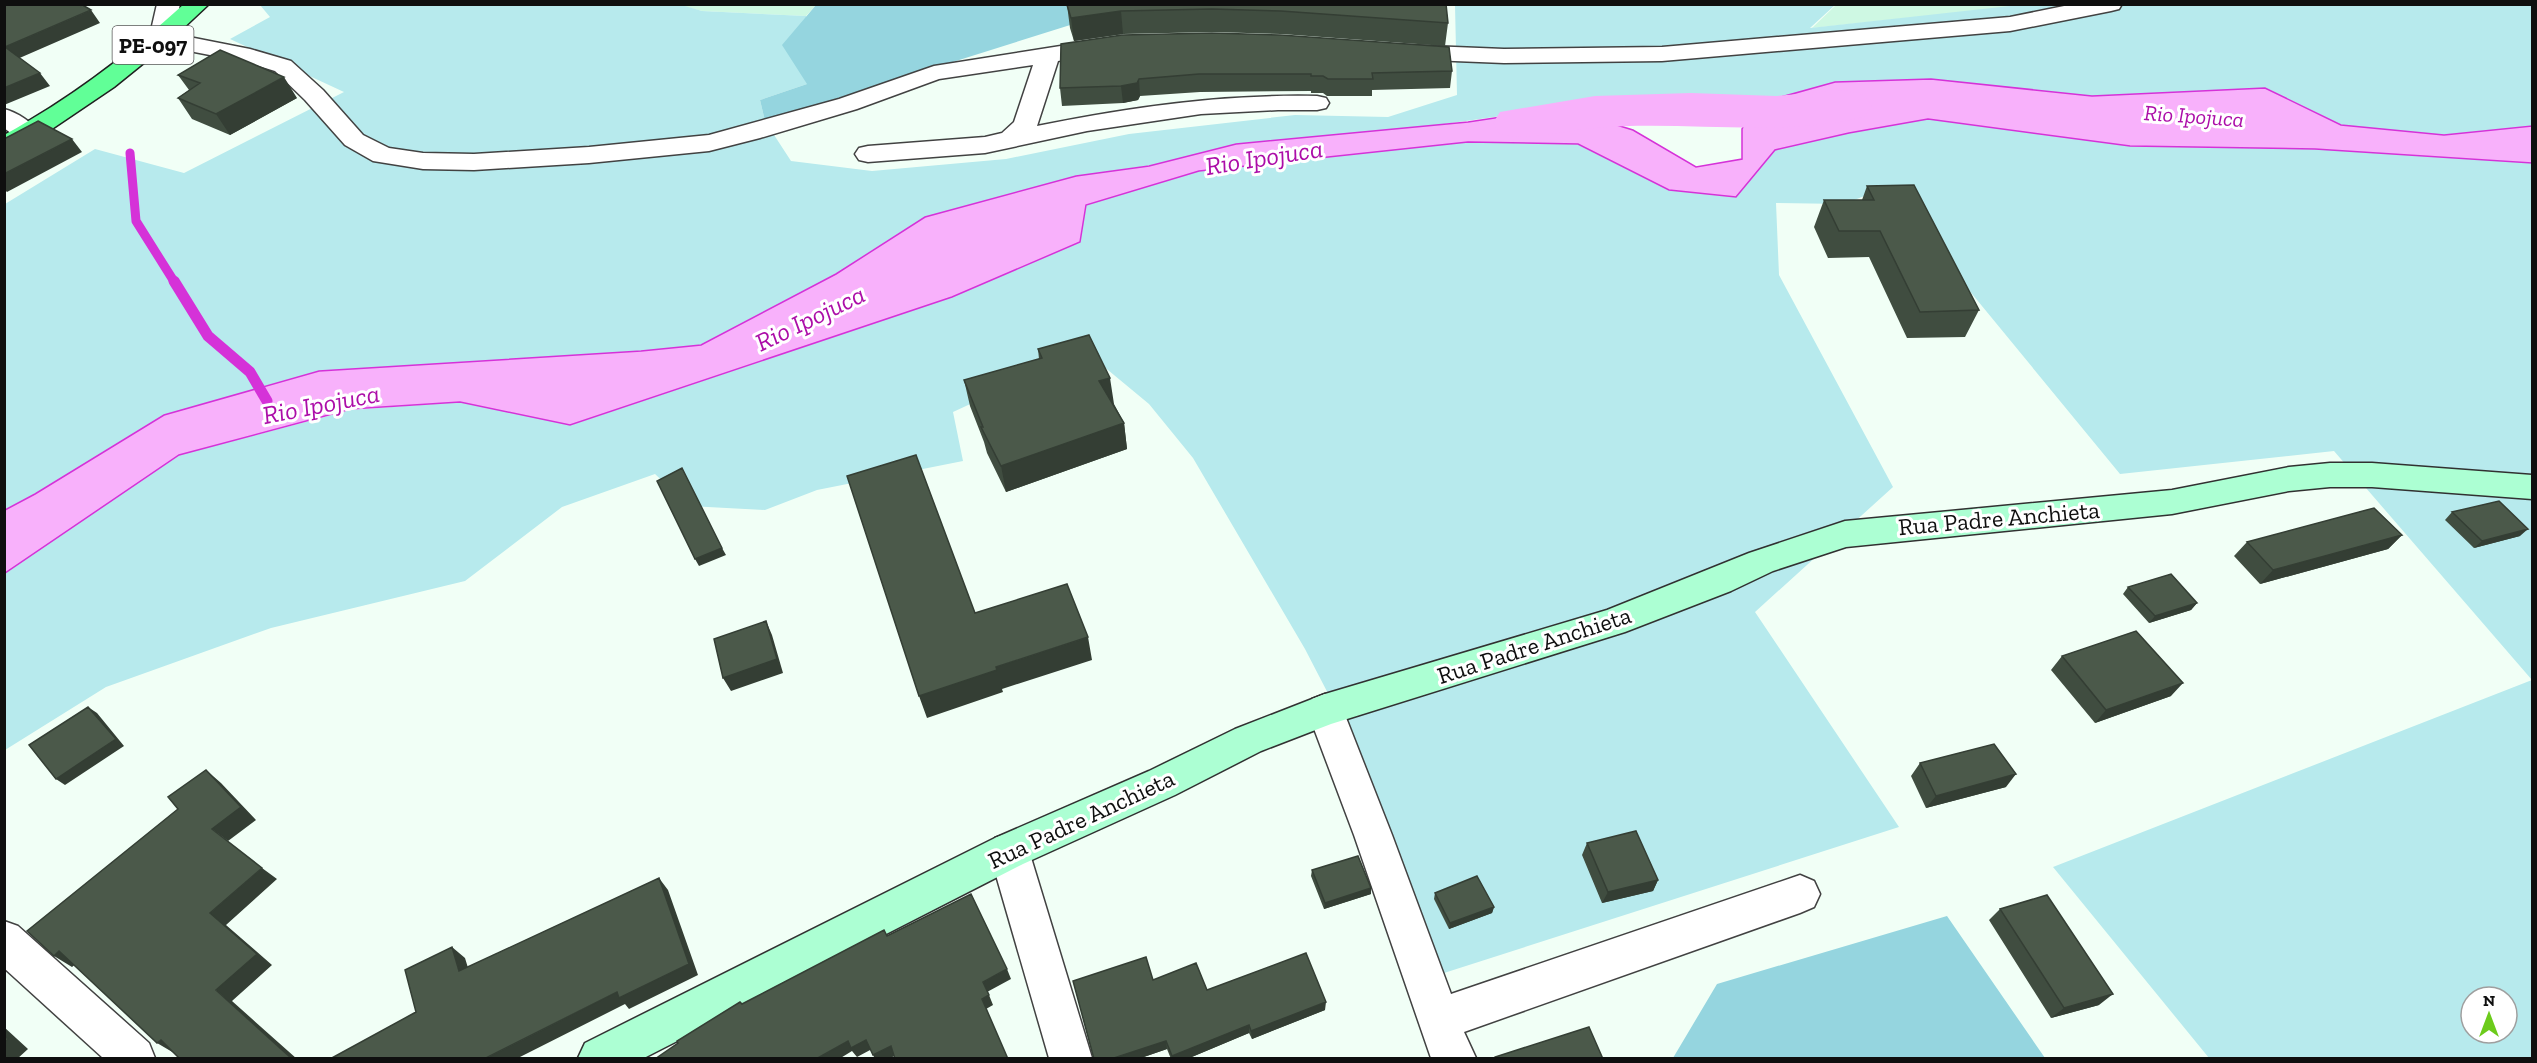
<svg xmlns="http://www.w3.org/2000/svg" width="2537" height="1063" font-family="'Zilla Slab',serif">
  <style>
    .farmland { fill: #cef8e3 }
    .green { fill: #b7eaed; fill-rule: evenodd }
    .forest { fill: #95d5df }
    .water { fill: #f8b1fb; stroke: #d532d8; stroke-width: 1.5 }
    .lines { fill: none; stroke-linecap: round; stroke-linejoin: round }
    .stream-far1 { stroke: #d532d8; stroke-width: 9 }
    .stream { stroke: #d532d8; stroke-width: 11 }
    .river { fill: #f8b1fb; fill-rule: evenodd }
    .street-casing { stroke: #424242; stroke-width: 3 }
    .secondary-casing { stroke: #313131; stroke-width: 3 }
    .primary-casing { stroke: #202020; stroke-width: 3 }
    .street { fill: #fff; fill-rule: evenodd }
    .secondary { fill: #acffd3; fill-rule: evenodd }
    .primary { fill: #61ff97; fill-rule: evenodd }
    .wall { fill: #404d40 }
    .shaded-wall { fill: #343e34 }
    .building { fill: #4b594a; stroke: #343e34; stroke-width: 1.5 }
    .labels { text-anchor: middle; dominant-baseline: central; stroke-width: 6; stroke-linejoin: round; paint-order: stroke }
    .shield { fill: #fff; stroke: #575757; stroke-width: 1.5 }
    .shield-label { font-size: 22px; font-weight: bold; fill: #0f0f0f }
    .far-water-label { font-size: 22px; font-style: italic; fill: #ac0da8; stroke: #fff }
    .street-label { font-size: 24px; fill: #0f0f0f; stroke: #fff }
    .water-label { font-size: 26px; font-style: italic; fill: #ac0da8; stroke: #fff }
  </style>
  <rect width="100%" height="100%" fill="#f1fff6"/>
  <path class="farmland" d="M678,5H816L806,16L702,11Z
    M1836,5H2028L1812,28Z"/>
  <path class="green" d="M678,4L702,11L806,16L807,84L760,100L765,121L791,161L872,171L1006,159L1129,134L1295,115L1388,117L1457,95L1455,5H1835L1810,28L2028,4L2532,5V126L2444,135L2341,125L2265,88L2092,96L1930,79L1835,82L1756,104L1593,103L1076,176L925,217L836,274L701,345L641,351L319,371L35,494L5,510V204L95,149L184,173L344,92L230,39L270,17L260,5Z
    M1928,119L2130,146L2315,149L2532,163V1058H2209L2053,867L2532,680L2334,451L2120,474L1885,188L1844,204L1776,203L1779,275L1893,487L1755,612L1899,827L1444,973L1348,732L1305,649L1193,458L1149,404L1085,351L953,412L963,461L817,490L765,510L689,506L655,474L562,507L465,581L271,628L106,687L5,750V573L179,455L351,410L460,402L571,425L952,297L1080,242L1086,205L1199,171L1453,142L1578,144L1669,190L1736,197L1775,150L1849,133ZM2471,997H2507V1033H2471Z"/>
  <path class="forest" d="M816,5H1134L765,121L760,100L807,84L782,45Z
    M1947,916L2045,1058H1673L1717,984Z"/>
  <path class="water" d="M1931,79L2092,96L2265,88L2341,125L2444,135L2532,126V163L2315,149L2130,146L1928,119L1849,133L1775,150L1736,197L1669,190L1578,144L1468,142L1199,171L1086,205L1080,242L952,297L570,425L460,402L351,409L179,455L5,573V510L35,494L164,415L319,371L641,351L701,345L836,274L925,217L1076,176L1149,166L1236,144L1468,122L1561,108L1633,130L1696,167L1742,159V129L1756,104L1835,82Z"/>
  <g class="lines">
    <path class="stream-far1" d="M130,153L136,221L175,283"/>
    <path class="stream" d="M174,281L208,336L250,372L267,401"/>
    <path class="river" d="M1846,90L1864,95L1872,106L1864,117C1778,138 1684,120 1595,128C1562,130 1533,142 1500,134L1493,123L1500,112L1595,96L1691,93L1776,96Z"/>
    <g class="street-casing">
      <path id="street" d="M157,4H180L174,34L250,49L291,61L323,90L363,135L389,148L423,153L474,154L589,147L709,135L839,99L934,66L1105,39L1113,41L1117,46L1113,51L1058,61L1037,126C1130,107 1222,94 1317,96L1326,98L1329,103L1326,108L1317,110H1278L1201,114L1087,131L985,153L868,162L859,160L855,154L859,148L868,146L985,137L1002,133L1014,122L1033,65L939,79L857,109L760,138L709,151L589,163L474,170L423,169L373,161L345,145L305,100L275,71L246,62L153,44L149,39Z
        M2074,4H2122L2119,9L2111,11L2010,31L1662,61L1504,63L1405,59L1397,57L1393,52L1397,47L1405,45L1504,49L1662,47L2010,17Z
        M4,109C17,112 33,123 41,134L37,139C23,143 16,137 4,128Z
        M1325,694L1338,699L1343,710L1392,835L1451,994L1800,875L1814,881L1820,894L1814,907L1800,913L1464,1032L1476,1058H1431L1354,835L1307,710L1312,699Z
        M1009,833L1023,838L1029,851L1092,1058H1049L989,851L995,838Z
        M4,921L18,926L149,1043L155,1058H103L4,968Z"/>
    </g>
    <g class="secondary-casing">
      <path id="secondary" d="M2330,463H2372L2532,475V499L2372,487H2330L2289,491L2172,514L1846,547L1773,571L1731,591L1625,632L1331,724L1261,751L1175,795L1023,864L644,1058H578L585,1043L995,838L1149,771L1235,729L1325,694L1607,610L1749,553L1845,521L2172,490L2289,467Z"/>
    </g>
    <g class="primary-casing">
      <path id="primary" d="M184,4H209L161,49L114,87L40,137L13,151L4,154V135C70,99 129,54 184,4Z"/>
    </g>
    <use href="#street" class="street"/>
    <use href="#secondary" class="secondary"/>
    <use href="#primary" class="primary"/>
  </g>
  <path class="wall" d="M1446,4L1448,23L1445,46L1281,34L1213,32L1123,34L1074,41L1070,28L1067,5Z
    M1061,44L1452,71L1450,88L1372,90V96H1327L1323,93H1311V91L1200,92L1140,96L1138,100L1123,103L1062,106L1060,88Z
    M178,75L297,98L230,135L192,119L178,98L189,90Z
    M1867,186L1979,310L1965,337L1907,338L1869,257L1828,258L1814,227L1824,200H1862Z
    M1038,349L1114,404L1124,423L1127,449L1006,492L987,453L984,442L970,406L964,380L1039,359Z
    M2452,512L2520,536L2474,548L2445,520Z
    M2402,535L2388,549L2260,584L2234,556L2247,542Z
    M2128,587L2197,603L2191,610L2149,623L2123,594Z
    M2062,656L2171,696L2095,723L2051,670Z
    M1920,763L2006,787L1926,808L1911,776Z
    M1587,843L1658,880L1653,891L1602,903L1582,855Z
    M1312,870L1371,888V894L1324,909L1311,876Z
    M1435,893L1494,907L1492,913L1449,929L1434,899Z
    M2000,909L2099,1005L2051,1018L1989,920Z
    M1153,980L1207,990L1325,1010L1252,1039L1249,1033L1187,1059H1171L1167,1049L1138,1059H1094Z"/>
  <path class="shaded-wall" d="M91,10L100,23L15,60L5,47Z
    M1121,11L1123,34L1074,41L1071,18Z
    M40,73L50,86L4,105V88Z
    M284,77L297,98L230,135L216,114Z
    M1139,79L1140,96L1138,100L1123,103L1121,86Z
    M72,139L82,152L7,192L4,189V174Z
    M1110,378L1114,404L1103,408L1099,381Z
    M1124,423L1127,449L1006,492L1001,466Z
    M2528,529L2520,536L2474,548L2482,541Z
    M2402,535L2388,549L2260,584L2273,570Z
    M722,548L726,555L699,566L695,559Z
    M2197,603L2191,610L2149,623L2155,616Z
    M766,621L772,635L783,673L731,691L723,678Z
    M1088,637L1092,660L1002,689L1003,692L927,718L919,696L996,667Z
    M2183,683L2171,696L2095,723L2106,710Z
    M88,707L97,713L124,746L65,785L56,779Z
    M206,770L221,783L256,820L228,841L212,829Z
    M2016,774L2006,787L1926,808L1936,796Z
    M262,868L277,879L226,925L272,965L232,1001L297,1059H292L216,990L210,913Z
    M659,878L668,890L698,975L629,1009L625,1004L516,1059H484L617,992Z
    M1658,880L1653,891L1602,903L1608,892Z
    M1371,888V894L1324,909L1325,903Z
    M1494,907L1492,913L1449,929L1450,923Z
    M452,947L465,958L472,981L459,971Z
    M59,951L78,962L72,967L54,956Z
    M1007,969L1011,979L987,992L983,982Z
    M2113,994L2099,1005L2051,1018L2064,1008Z
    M989,995L993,1005L986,1009L982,999Z
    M1326,1002L1325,1010L1252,1039L1251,1031Z
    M1249,1025V1033L1187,1059H1172V1056Z
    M4,1027L28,1049L17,1059H4Z
    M161,1040L174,1053L157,1043Z
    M866,1040L872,1049L857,1057L852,1051L839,1059H816L848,1041Z
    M1166,1041L1167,1049L1138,1059H1111Z
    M891,1046L896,1055L889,1059H875L873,1055Z"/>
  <path class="building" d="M10,4H81L91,10L5,47L40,73L4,88V6Z
    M1073,4H1446L1448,23L1281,11L1212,9L1121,11L1071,18L1067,5Z
    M1212,33L1281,35L1449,47L1452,71L1372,73L1373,79H1328L1323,76H1311V74H1199L1139,79L1137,83L1121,86L1060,88L1061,44L1122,35Z
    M220,50L284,77L216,114L178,98L200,83L178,75Z
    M38,121L72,139L4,174V139Z
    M1914,185L1979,310L1920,312L1880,231H1839L1824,200H1874L1867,186Z
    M1089,335L1110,378L1099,381L1124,423L1001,466L981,427H983L964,380L1042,358L1038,349Z
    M916,455L975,613L1067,584L1088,637L996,667L997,670L919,696L847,476Z
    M682,468L722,548L695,559L657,481Z
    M2499,501L2528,529L2482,541L2452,512Z
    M2374,508L2402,535L2273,570L2247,542Z
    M2171,574L2197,603L2155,616L2128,587Z
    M766,621L777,659L723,678L714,639Z
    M2136,631L2183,683L2106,710L2062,656Z
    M88,707L116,739L56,779L29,745Z
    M1994,744L2016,774L1936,796L1920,763Z
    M206,770L241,807L212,829L262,868L210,913L257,954L216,990L292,1059H180L161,1040L157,1043L59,951L54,956L27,931L178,809L168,797Z
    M1636,831L1658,880L1608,892L1587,843Z
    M1358,856L1371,888L1325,903L1312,870Z
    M1477,876L1494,907L1450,923L1435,893Z
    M659,878L689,964L619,998L617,992L484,1059H330L416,1012L405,970L452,947L459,971Z
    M971,894L1007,969L983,982L989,995L982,999L1008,1059H895L891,1046L873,1055L866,1040L851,1048L848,1041L816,1059H655L678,1043L677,1041L740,1002L742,1004L884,930L887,936Z
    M2047,895L2113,994L2064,1008L2000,909Z
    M1306,953L1326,1002L1251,1031L1249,1025L1172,1056L1166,1041L1111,1059H1094L1073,981L1146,957L1153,980L1196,963L1207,990Z
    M1589,1027L1603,1059H1495V1057Z
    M4,1036L8,1039L4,1042Z"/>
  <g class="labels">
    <rect class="shield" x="112.5" y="26" width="81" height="38" rx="4.5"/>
    <g class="shield-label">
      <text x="153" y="45">PE-097</text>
    </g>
    <g class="far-water-label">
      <text transform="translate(2194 116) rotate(4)">Rio Ipojuca</text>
    </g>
    <g class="street-label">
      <text transform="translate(1999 518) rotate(-5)">Rua Padre Anchieta</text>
      <text transform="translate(1534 645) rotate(-18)">Rua Padre Anchieta</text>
      <text transform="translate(1081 819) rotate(-25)">Rua Padre Anchieta</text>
    </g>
    <g class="water-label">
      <text transform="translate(1264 157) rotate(-9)">Rio Ipojuca</text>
      <text transform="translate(810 318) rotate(-26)">Rio Ipojuca</text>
      <text transform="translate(321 404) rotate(-11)">Rio Ipojuca</text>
    </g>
  </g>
  <rect width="2537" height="1063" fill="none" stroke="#0f0f0f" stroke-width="12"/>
  <g transform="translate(2489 1015)"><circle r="28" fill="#ffffff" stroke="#9f9f9f" stroke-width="1.5"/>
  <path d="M0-4.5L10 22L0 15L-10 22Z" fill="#6ccb1b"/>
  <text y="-9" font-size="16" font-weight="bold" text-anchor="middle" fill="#0f0f0f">N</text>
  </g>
</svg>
